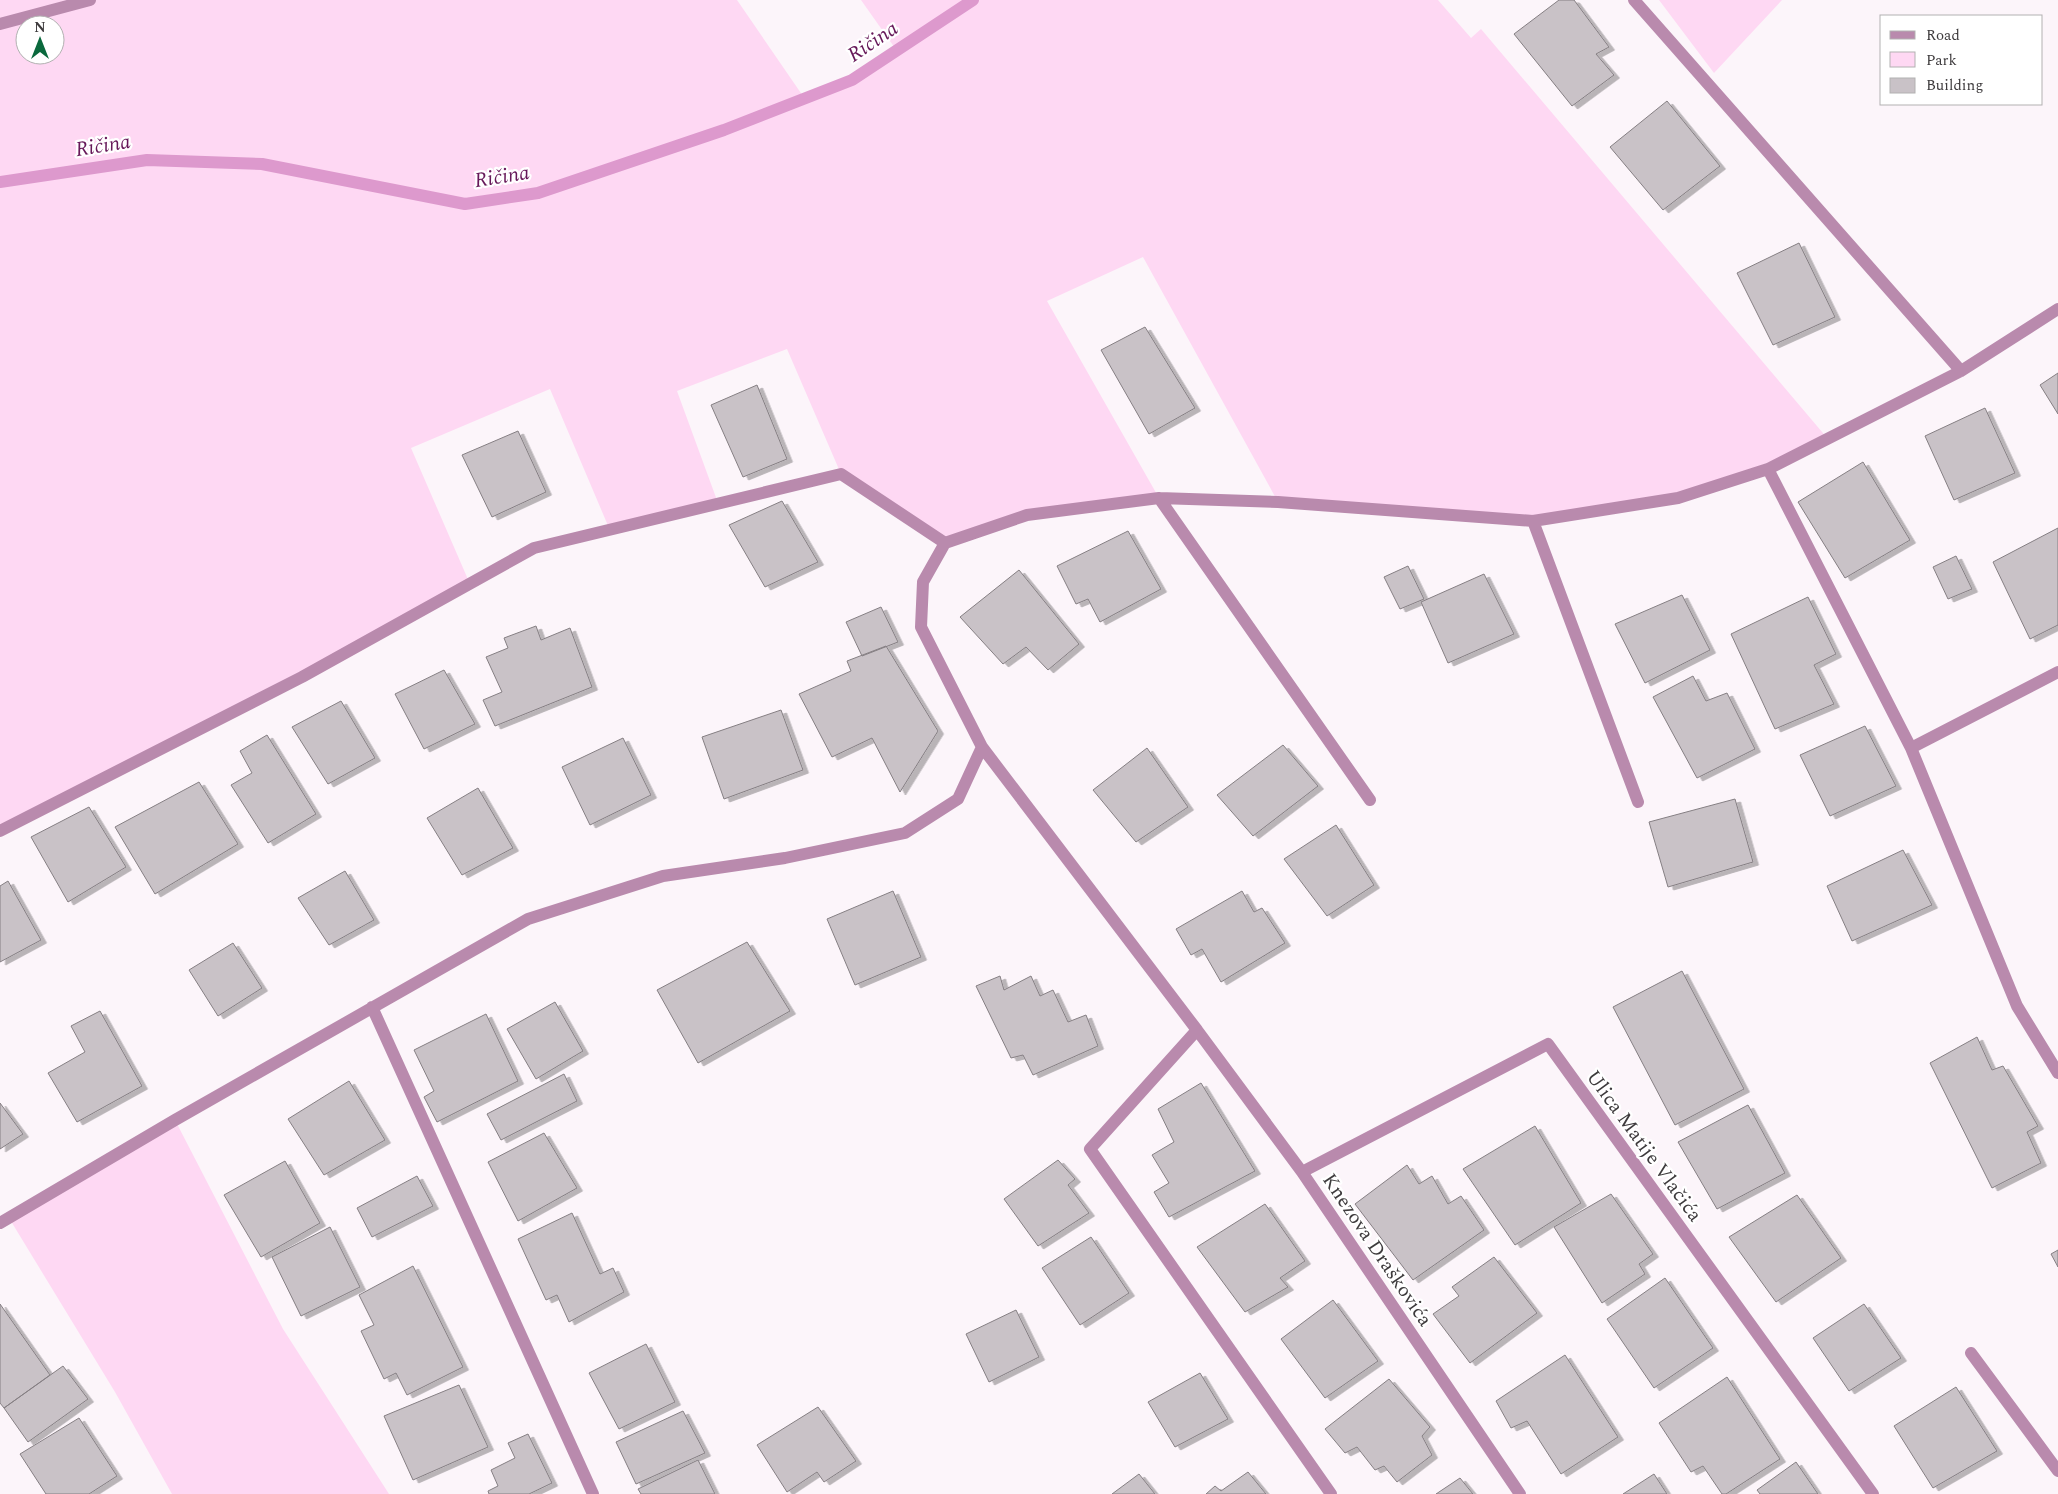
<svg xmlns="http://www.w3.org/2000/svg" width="2058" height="1494" font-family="Spectral,serif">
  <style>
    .green { fill: #fed8f3; fill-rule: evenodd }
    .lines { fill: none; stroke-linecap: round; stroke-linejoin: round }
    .stream { stroke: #dd99cd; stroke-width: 12 }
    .building { fill: #c9c2c7; stroke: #857f83; filter: url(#shadow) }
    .minor { stroke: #b98aad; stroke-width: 12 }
    .labels { text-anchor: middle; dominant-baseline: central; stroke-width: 4.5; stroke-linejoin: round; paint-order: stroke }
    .street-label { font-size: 20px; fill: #3e3b3d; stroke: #fff }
    .water-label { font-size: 21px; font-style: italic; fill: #661859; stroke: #fff }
  </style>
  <defs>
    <filter id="shadow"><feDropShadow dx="5.5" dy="3" stdDeviation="0" flood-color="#0004"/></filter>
  </defs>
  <rect width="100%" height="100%" fill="#fcf5fa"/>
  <path class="green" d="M0,0H737L805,99L852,80L897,51L861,0H1438L1471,38L1481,29L1828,439L1678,498L1533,521L1278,502L1143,257L1047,301L1159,498L1027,515L945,543L841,474L787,349L677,391L718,503L609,528L550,389L411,448L470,584L0,831ZM25,25H55V55H25Z
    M1659,0H1782L1714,73Z
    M175,1120L283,1329L389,1494H172L115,1392L9,1218Z"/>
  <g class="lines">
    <path class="stream" d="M0,182L147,160L262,164L465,204L538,193L724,130L852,80L973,0"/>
  </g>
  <path class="building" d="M1559,0H1574L1609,47L1596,54L1614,75L1572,106L1514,34Z
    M1667,101L1720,166L1663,210L1610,147Z
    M1799,243L1835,317L1773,345L1737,273Z
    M1145,327L1195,408L1149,434L1101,350Z
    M2058,373V414L2040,385Z
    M757,385L787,459L743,477L711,405Z
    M1985,408L2015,473L1954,500L1925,436Z
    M518,431L546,492L492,517L462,455Z
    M1863,462L1910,540L1845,578L1798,502Z
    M782,501L818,562L765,587L729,525Z
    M2058,528V625L2030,639L1993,562Z
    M1128,531L1161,589L1100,622L1088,599L1076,604L1057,566Z
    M1956,556L1972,589L1948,599L1933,567Z
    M1408,566L1424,599L1400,609L1384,577Z
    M1019,570L1079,644L1048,670L1026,647L1003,664L960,617Z
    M1484,574L1514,634L1448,663L1421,602Z
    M1682,595L1710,650L1645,683L1615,624Z
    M1808,597L1836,654L1814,665L1834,704L1775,729L1731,634Z
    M881,607L898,642L862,656L846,622Z
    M536,626L541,640L570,628L592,687L495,726L483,700L502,692L486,657L508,648L504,638Z
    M886,646L938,731L900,792L872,738L832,757L799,694L851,671L847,661Z
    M444,670L475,724L424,749L395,694Z
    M1693,676L1706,701L1727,693L1755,749L1697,778L1653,697Z
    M341,701L375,758L328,784L292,727Z
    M781,710L803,770L724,799L702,737Z
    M1865,726L1896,786L1830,816L1800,755Z
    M267,735L316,814L268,843L231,785L252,773L240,751Z
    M623,738L651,795L590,825L562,767Z
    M1283,745L1318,786L1253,836L1217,795Z
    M1147,748L1188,807L1136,842L1093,790Z
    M199,782L238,844L155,894L115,827Z
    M478,788L513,848L462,875L427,818Z
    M1735,799L1753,862L1668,887L1649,822Z
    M89,807L126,867L68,902L31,837Z
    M1336,825L1374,885L1327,916L1284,859Z
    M1903,850L1932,905L1852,941L1827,886Z
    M345,871L374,920L329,945L298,898Z
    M8,881L41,940L0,962V886Z
    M893,891L921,957L855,985L827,919Z
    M1242,891L1254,912L1262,908L1285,943L1221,982L1202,949L1191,955L1176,929Z
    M747,942L790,1011L698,1063L657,990Z
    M233,943L262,988L218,1016L189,970Z
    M1682,971L1744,1089L1675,1125L1613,1007Z
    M1000,976L1004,990L1031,976L1040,996L1053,990L1068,1022L1086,1015L1098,1046L1033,1075L1023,1055L1011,1058L976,986Z
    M555,1002L583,1051L536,1079L507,1029Z
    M100,1011L142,1086L77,1122L48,1073L85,1052L71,1026Z
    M486,1014L518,1081L437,1122L424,1097L434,1091L414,1050Z
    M1977,1037L1992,1070L2003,1066L2038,1126L2027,1132L2041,1163L1992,1188L1930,1063Z
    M564,1074L577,1101L501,1140L487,1114Z
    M349,1081L385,1140L324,1175L288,1119Z
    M1201,1083L1255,1171L1169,1217L1154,1192L1169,1183L1152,1155L1174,1142L1158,1109Z
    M0,1103L23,1134L0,1149Z
    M1748,1105L1785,1173L1717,1209L1678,1142Z
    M1535,1126L1581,1203L1515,1245L1463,1169Z
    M544,1133L577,1188L518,1221L488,1162Z
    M1058,1160L1075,1179L1068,1185L1089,1213L1038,1246L1004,1199Z
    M285,1161L320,1223L261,1257L224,1195Z
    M1407,1165L1419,1184L1432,1176L1448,1204L1461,1196L1484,1230L1413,1280L1355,1204Z
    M417,1176L433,1206L372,1237L357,1208Z
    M1611,1194L1653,1254L1639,1264L1645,1274L1602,1303L1554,1227Z
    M1797,1195L1841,1258L1776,1302L1729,1237Z
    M1265,1204L1305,1261L1280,1278L1288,1287L1245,1312L1197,1247Z
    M572,1213L600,1274L613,1268L624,1292L569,1322L557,1295L546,1300L518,1239Z
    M330,1227L360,1287L301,1316L272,1257Z
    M1091,1237L1129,1293L1080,1325L1042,1268Z
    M2058,1250V1267L2051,1254Z
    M1494,1257L1537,1313L1470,1363L1433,1314L1459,1296L1452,1287Z
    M413,1266L463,1367L407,1395L396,1373L384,1379L361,1331L374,1325L359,1295Z
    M1665,1278L1713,1348L1654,1388L1607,1319Z
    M1333,1300L1378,1361L1325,1398L1281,1339Z
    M0,1304L50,1375L4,1408L0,1403Z
    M1864,1304L1901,1358L1849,1391L1813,1338Z
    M1016,1310L1039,1357L989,1382L966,1334Z
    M646,1344L675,1402L619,1429L589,1373Z
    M1565,1355L1618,1437L1561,1474L1527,1421L1511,1428L1496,1401Z
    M63,1366L88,1399L28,1442L4,1408Z
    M1200,1373L1228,1419L1175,1447L1148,1402Z
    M1727,1377L1780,1459L1726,1494H1722L1703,1466L1691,1472L1659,1423Z
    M1389,1379L1430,1427L1422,1436L1432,1455L1397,1482L1384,1466L1375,1470L1357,1447L1345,1453L1325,1429Z
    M459,1385L488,1447L413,1480L384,1416Z
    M1956,1387L1997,1451L1933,1488L1894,1426Z
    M818,1407L856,1461L824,1482L817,1472L787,1492L757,1445Z
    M683,1411L705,1453L636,1484L616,1442Z
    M79,1418L117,1476L89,1494H46L20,1454Z
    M528,1434L552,1483L529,1494H489L488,1491L498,1486L491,1470L515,1458L508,1443Z
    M698,1460L715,1494H641L638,1489Z
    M1796,1462L1818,1494H1760L1757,1490Z
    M1248,1472L1266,1494H1206L1215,1486L1221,1491Z
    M1139,1474L1155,1494H1112Z
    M1654,1474L1667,1494H1623Z
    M1460,1478L1473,1494H1436Z"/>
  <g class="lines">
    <path class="minor" d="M1634,0L1961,371
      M0,24L90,0
      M1768,469L1911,748L2017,1006L2058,1073
      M1159,498L1370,800
      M1533,521L1638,802
      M982,747L1197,1030L1090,1149L1331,1494
      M1911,748L2058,672
      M0,831L302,677L534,548L841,474L945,543
      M372,1007L593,1494
      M1197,1030L1302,1172L1520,1494
      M1302,1172L1548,1044L1873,1494
      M0,1223L175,1120L528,919L663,876L785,858L905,833L958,799L982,747L921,627L923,582L945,543L1027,515L1159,498L1278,502L1533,521L1678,498L1768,469L1961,371L2058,309
      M1971,1353L2058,1471"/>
  </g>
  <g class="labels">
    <g class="street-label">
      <text transform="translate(1644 1146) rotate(54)">Ulica Matije Vlačića</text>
      <text transform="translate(1377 1250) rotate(56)">Knezova Draškovića</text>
    </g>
    <g class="water-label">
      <text transform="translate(873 42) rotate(-34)">Ričina</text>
      <text transform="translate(103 146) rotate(-9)">Ričina</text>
      <text transform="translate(502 177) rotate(-9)">Ričina</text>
    </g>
  </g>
  <rect x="1880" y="15" width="162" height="90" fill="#ffffff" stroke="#b2b1b1"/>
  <rect x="1890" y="31" width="25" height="8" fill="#b98aad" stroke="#b2b1b1"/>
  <text x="1926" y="40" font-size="15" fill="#3e3b3d">Road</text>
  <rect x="1890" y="52" width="25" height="15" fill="#fed8f3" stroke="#b2b1b1"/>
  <text x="1926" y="65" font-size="15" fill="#3e3b3d">Park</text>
  <rect x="1890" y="78" width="25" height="15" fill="#c9c2c7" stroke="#b2b1b1"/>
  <text x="1926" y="90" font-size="15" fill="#3e3b3d">Building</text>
  <g transform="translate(40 40)"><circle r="24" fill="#ffffff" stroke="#b2b1b1"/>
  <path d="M0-4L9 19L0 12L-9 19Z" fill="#0a693d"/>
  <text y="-8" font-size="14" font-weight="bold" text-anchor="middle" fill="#3e3b3d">N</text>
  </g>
</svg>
